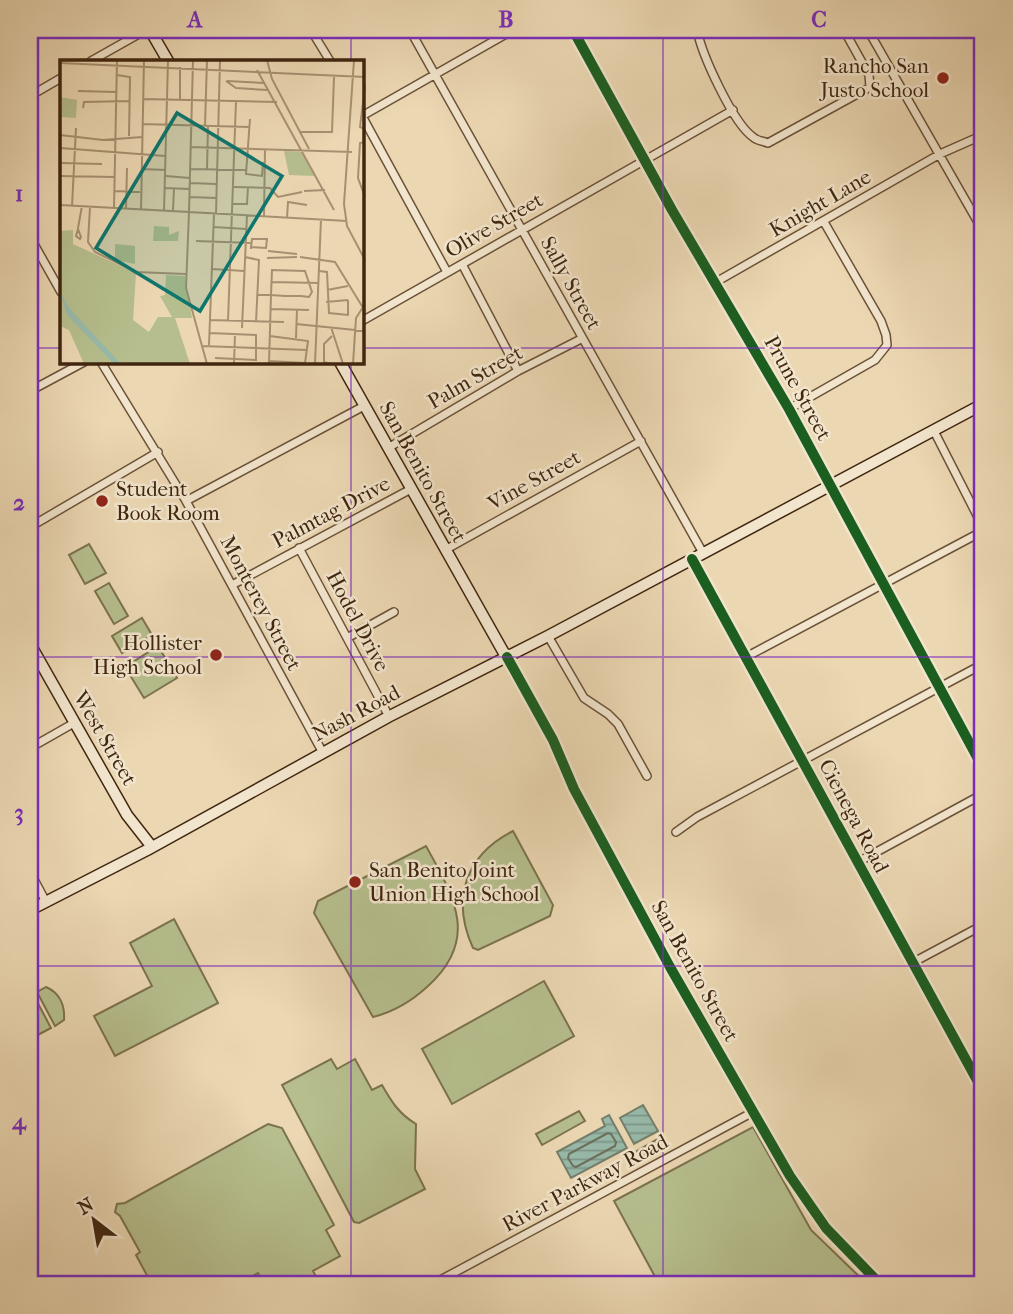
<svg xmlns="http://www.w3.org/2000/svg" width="1013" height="1314" font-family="'IM FELL French Canon',serif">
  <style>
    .green { fill: #b6be8d; stroke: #7b724e; stroke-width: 2 }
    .water { fill: url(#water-rules); stroke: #757f6c; stroke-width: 2 }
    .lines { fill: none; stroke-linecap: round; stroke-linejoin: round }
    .shore { stroke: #6c705c; stroke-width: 2 }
    .street-casing { stroke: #6b5238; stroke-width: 10 }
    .secondary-casing { stroke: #40260f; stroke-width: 13 }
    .street { stroke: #f2e5cd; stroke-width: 7 }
    .secondary { stroke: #f2e5cd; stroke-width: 10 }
    .cycleway-casing { stroke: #f2e5cd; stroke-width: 15 }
    .cycleway { stroke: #1b5e20; stroke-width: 10 }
    .grid { fill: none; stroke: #7b2cbf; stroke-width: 2; stroke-opacity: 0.55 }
    .poi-dot { fill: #8f2418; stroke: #f2e5cd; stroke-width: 2.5 }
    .labels { text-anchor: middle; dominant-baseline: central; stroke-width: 5; stroke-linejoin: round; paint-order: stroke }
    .poi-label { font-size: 21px; fill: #40260f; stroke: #f2e5cd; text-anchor: end }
    .street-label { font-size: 21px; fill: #40260f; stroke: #f2e5cd }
    .inset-road { fill: none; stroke: #a79071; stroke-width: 2 }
    .view { fill: #0f766e; fill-opacity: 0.15; stroke: #0f766e; stroke-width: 3.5 }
    .inset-edge { fill: none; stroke: #40260f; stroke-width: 3.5 }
    .neatline { fill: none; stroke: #7b2cbf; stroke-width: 2.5 }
    .grid-label { font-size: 23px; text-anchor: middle; font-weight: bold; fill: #7b2cbf }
  </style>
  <defs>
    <pattern id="water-rules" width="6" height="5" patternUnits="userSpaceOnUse" patternTransform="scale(1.75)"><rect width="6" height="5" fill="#98baaa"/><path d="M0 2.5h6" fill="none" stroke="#7d9789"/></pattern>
  </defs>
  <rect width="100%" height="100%" fill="#ebd7b2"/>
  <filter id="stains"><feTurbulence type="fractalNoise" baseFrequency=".00286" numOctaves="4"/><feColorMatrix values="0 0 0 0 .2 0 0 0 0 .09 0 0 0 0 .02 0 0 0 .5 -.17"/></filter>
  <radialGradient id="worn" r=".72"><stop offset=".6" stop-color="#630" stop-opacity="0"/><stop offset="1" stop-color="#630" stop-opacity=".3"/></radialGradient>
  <path class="green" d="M89,544L106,573L85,584L69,555Z
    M109,583L128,616L114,624L95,591Z
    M142,618L152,635L122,653L112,636Z
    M158,646L177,678L144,698L125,667Z
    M513,831L553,905L550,916L478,950L473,948C451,900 465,855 513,831Z
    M426,846C454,897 480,939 428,986C413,1000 393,1012 373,1017L314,913L318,901Z
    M174,919L218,1003L115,1056L94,1016L152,986L130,943Z
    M544,981L574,1036L452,1104L422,1049Z
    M46,987C60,993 65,1006 64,1020L55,1026L37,992Z
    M33,994L51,1028L30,1039V995Z
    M331,1059L337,1069L355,1059L372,1090L382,1085C391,1101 399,1114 416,1124L415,1169L425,1189L359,1223L354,1222L282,1085Z
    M579,1111L585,1121L542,1145L536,1134Z
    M268,1124L282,1128L334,1225L326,1230L340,1256L313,1271L318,1280L310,1284H264L258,1273L238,1284H157L154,1279L150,1281L136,1255L140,1252L120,1216L115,1212L117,1204L125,1203Z
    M753,1127L811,1230L867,1284H659L614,1201Z
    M661,1137L665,1143L640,1157L637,1151Z"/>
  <path class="water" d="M643,1105L658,1131L634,1144L620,1118Z
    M609,1115L627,1148L571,1178L557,1152L605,1126L602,1119Z"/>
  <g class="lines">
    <path class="shore" d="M608,1133L611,1134L616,1142L615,1146L576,1167L573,1166L568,1158L569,1154Z"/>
    <g class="street-casing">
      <path id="street" d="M311,30L330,61
        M410,30L703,553
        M573,30L672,210L789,409L983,768
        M697,30C702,55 733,123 753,137C757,141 763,141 768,143L870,87L869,75L844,30
        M868,30L983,231
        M91,61L146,30
        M30,96L61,78
        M30,237L61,292
        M462,264L518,371
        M447,272L362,116L513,30
        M716,282L940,154L983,135
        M362,321L733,110
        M101,362L186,501L323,753
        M30,391L84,362
        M789,409L875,360L887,345L886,335L881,321L824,222
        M934,431L983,527
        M388,448L518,371L581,339
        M186,501L364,406
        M30,527L158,452
        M299,548L386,711
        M445,550L641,441
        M692,559L983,1091
        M232,585L411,489
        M548,636L584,698L608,714L618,724L647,776
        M347,638L394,612
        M746,657L983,531
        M30,748L74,723
        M676,832L697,817L983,664
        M858,862L983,794
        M30,872L46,902
        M912,963L983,925
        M969,1065L983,1057
        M433,1284L753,1112"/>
    </g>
    <g class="secondary-casing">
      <path id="secondary" d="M150,30L168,61
        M340,362L553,740L574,789L670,967L790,1176L826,1228L880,1284
        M30,644L127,815L152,847
        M30,910L147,850L388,717L548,636L983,404"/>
    </g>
    <use href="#street" class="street"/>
    <use href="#secondary" class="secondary"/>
    <g class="cycleway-casing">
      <path id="cycleway" d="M573,30L672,210L789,409L983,768
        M692,559L983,1091
        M507,657L553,740L574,789L670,967L790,1176L826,1228L880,1284"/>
    </g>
    <use href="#cycleway" class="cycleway"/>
  </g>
  <path class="grid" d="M351,30V61M663,30V1284M30,348H61M362,348H983M351,362V1284M30,657H983M30,966H983"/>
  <g class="poi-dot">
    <circle cx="943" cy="78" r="7"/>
    <circle cx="102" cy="501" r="7"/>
    <circle cx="216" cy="655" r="7"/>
    <circle cx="355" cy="882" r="7"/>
  </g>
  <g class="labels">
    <g class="poi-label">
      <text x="929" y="66">Rancho San<tspan x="929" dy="24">Justo School</tspan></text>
      <text x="116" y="489" text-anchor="start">Student<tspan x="116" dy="24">Book Room</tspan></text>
      <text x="202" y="643">Hollister<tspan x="202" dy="24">High School</tspan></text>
      <text x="369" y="870" text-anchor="start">San Benito Joint<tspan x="369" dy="24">Union High School</tspan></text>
    </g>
    <g class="street-label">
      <text transform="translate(820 203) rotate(-30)">Knight Lane</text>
      <text transform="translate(494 225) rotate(-30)">Olive Street</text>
      <text transform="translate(571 283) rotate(61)">Sally Street</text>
      <text transform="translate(475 377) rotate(-30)">Palm Street</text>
      <text transform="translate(798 388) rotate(61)">Prune Street</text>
      <text transform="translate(423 472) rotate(61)">San Benito Street</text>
      <text transform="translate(534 480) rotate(-29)">Vine Street</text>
      <text transform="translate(331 512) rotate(-28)">Palmtag Drive</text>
      <text transform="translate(261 603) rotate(62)">Monterey Street</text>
      <text transform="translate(358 621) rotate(62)">Hodel Drive</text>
      <text transform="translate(356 713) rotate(-28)">Nash Road</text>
      <text transform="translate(105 738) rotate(60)">West Street</text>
      <text transform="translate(854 816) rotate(62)">Cienega Road</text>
      <text transform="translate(695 971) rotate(61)">San Benito Street</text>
      <text transform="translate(585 1183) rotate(-28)">River Parkway Road</text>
    </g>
  </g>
  <g transform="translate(60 60)">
    <rect width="304" height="304" fill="#ebd7b2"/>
    <path d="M0,37L17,40L16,58L0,57ZM224,91L242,92L255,116L229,115ZM94,166L109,167V175L119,171L118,181H93ZM13,170V184L76,213L73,260L89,272L98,257H112L100,236L105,235L106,215L125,216L132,258H115L130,304H24L9,270L0,266V171ZM55,184L75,186V204L55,200Z" fill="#b6be8d"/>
    <path d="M0,232L10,249L61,304H54L7,255Z" fill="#98baaa"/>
    <path class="inset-road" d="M133,0L129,152L287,161M207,0L212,19L249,89M294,0L284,144L287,166L305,200M0,3L305,17M197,10L274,150M57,15L70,17L69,76M166,21L176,28L207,30M167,21L204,23M305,26L300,67L305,69M18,31L56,32M83,39L217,42M120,40V7M23,48L24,42L69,41M190,59L186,114L202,116L203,102M82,64L189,67M145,66L147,0M240,72H272L274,17M0,75L43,80L82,77M305,82L300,83L298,118L305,137M130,87L292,92M0,88L105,96M0,103L42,104M81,109L106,110M130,109L186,110M147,109L148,66M0,116L54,117M106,116L130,118M130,123L156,124M174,127L210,128L218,137L242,132M105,128L129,129M54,131L80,132M244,131L265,130M130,137L156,138M173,144H187L188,127M0,145L129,152L126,228L147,304M12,146L16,68M30,147L28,182L35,192L76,212L126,214M54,148L57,0M66,149L67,108M81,150L84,0M113,150L114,128M104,151L108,0M156,154L160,0M204,156L205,89M227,158L228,142L247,145M154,167L186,169M18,168L22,146M18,169L21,177L20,179L16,176ZM136,181L192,183M191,189V187L192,179H207L206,188L191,187M208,191L237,194M185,197L199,200L196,262M240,197L275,202L305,251M207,198L237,197M152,209L184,211M259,211L267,212L269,253L288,255V240M212,222L258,223M267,230L288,226M197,235H211L225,236H241L249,237L252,232L245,211L212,210L211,235L209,304M266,242L288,240M211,249L249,250M150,260L224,262M168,261L176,41M236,264L305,271M271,267L283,304M182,268L187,155M150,273L196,275V300L155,298M236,278L237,249M149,285L154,154M142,286L247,290M209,301L245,303L248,281L210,276M174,304L175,274M255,304L261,159M271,304L264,302V284L272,276M293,304L296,258L305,244"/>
    <path class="view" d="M117,53L222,116L140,251L36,188Z"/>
    <rect width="304" height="304" class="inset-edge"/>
  </g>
  <rect width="1013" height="1314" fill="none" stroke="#ebd7b2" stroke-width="77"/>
  <g transform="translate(94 1220) rotate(329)" stroke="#f2e5cd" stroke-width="5" paint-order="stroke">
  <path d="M0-5L12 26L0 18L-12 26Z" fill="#40260f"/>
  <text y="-10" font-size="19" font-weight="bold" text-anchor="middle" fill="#40260f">N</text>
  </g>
  <rect x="38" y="38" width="936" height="1238" class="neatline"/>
  <g class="grid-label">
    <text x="195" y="27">A</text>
    <text x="506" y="27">B</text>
    <text x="819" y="27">C</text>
    <text x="19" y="201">1</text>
    <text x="19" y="510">2</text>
    <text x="19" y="820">3</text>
    <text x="19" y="1129">4</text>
  </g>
  <rect width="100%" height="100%" filter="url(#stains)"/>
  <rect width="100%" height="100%" fill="url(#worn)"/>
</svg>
